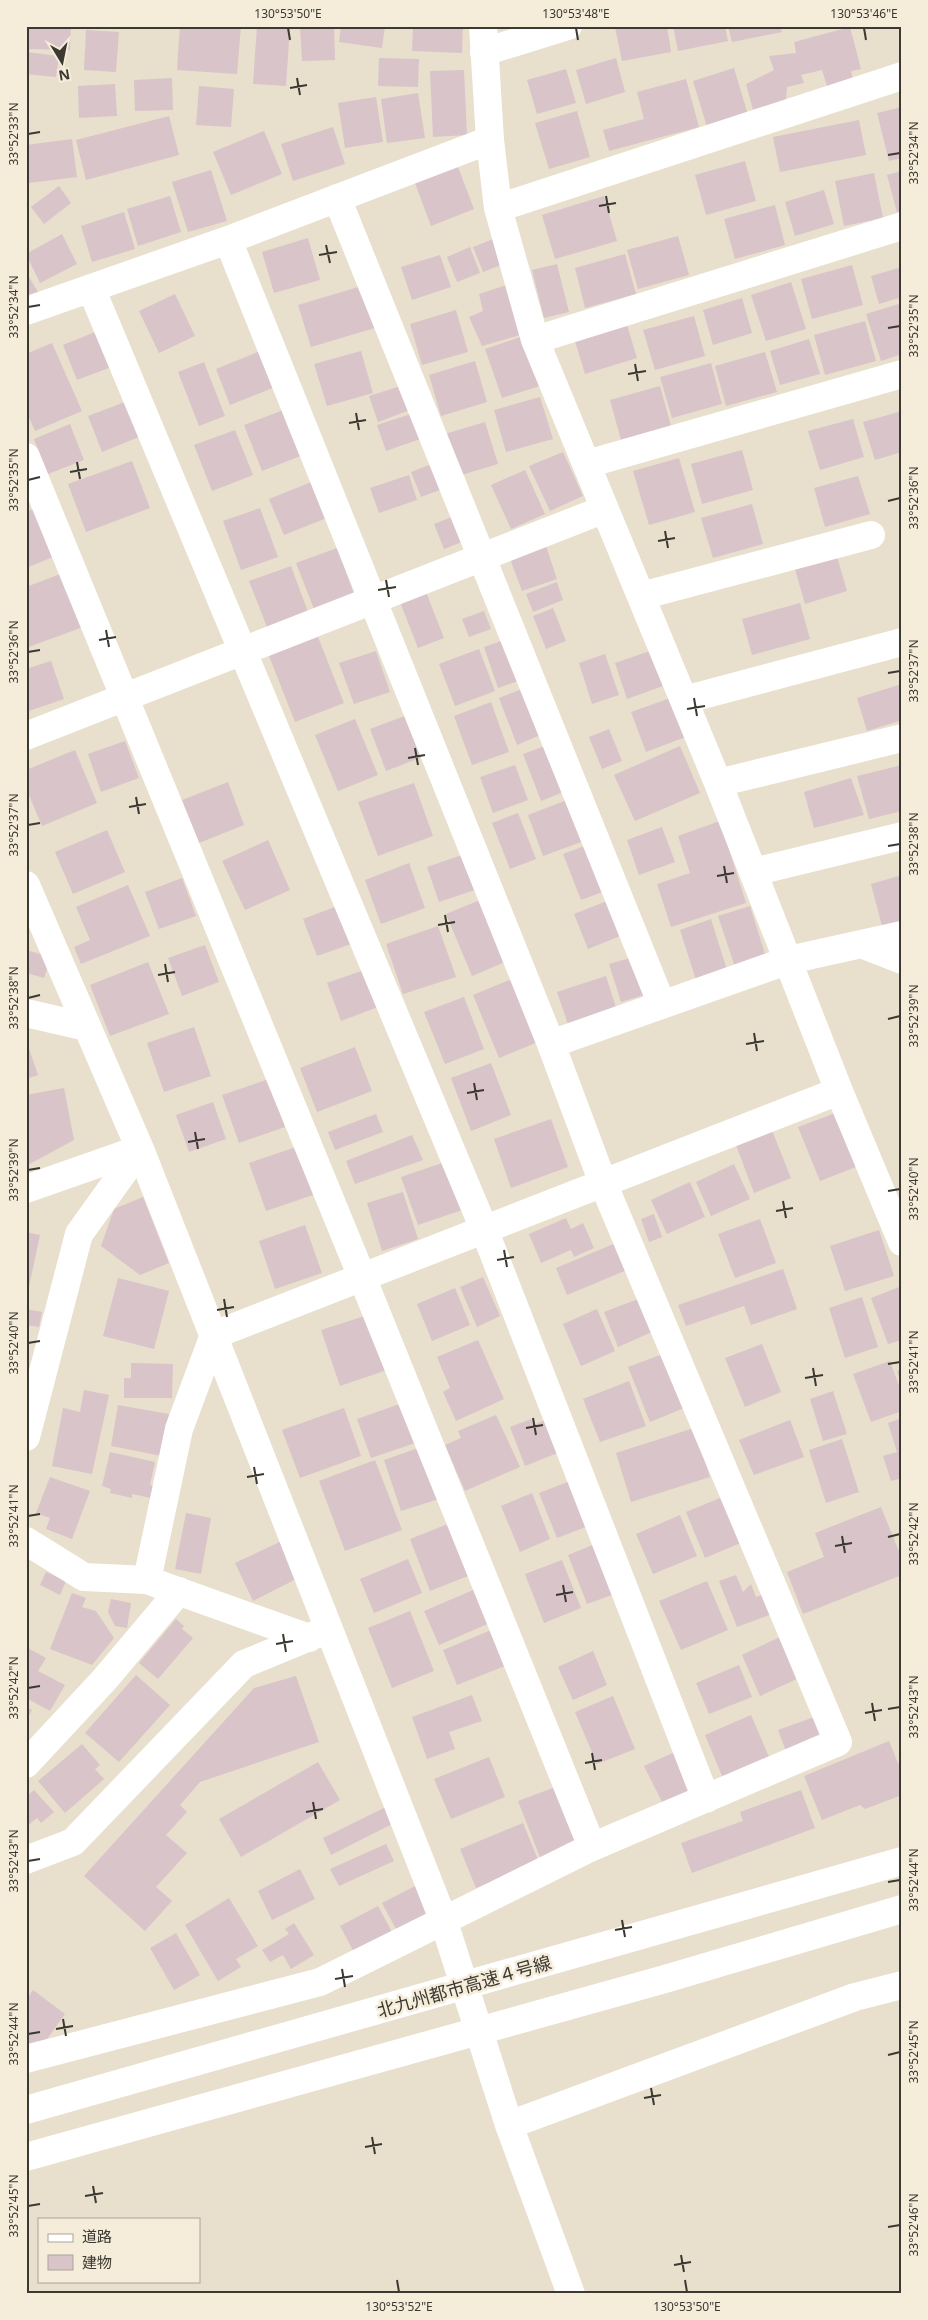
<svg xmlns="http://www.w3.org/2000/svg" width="928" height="2320" font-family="'Noto Sans','Noto Sans JP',sans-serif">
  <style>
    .building { fill: #d9c4ca }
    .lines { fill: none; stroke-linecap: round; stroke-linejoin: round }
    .street { stroke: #fff; stroke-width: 28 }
    .secondary { stroke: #fff; stroke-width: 28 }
    .highway { stroke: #fff; stroke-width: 28 }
    .ticks { fill: none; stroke: #3c3932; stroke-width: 2 }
    .labels { text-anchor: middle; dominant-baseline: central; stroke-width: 5; stroke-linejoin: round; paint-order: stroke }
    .street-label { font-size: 18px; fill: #3c3932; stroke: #f5ecda }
    .neatline { fill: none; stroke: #3c3932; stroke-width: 2 }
    .ticks-label { font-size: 12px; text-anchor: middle; fill: #3c3932 }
  </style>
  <rect width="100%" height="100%" fill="#e8dfcd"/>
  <path class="building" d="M29,26H71L70,50L28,49Z
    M180,26H241L237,74L177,70Z
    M257,26H290L286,86L253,84Z
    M300,26H334L335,60L302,61Z
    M341,26H385L382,48L339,42Z
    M413,26H463L462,53L412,51Z
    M667,26L671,52L622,61L615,27Z
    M673,26H725L728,41L678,51Z
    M728,26H780L782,32L732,42Z
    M850,27L861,69L851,71L854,85L828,89L822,70L801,75L804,83L787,87L786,100L753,110L746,84L774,70L769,56L796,53L794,42Z
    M86,30L119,32L116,72L84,70Z
    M26,52L59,56L56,77L26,74Z
    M379,58L419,59L418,87L378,86Z
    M616,58L625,92L586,104L576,70Z
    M734,68L748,115L707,127L693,81Z
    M566,69L576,103L537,114L527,80Z
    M464,70L467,135L433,137L430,71Z
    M172,78L173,110L135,111L134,80Z
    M686,79L699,127L609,151L603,130L644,119L637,92Z
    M115,84L117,116L79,118L78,86Z
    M199,86L234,89L231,127L196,125Z
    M418,93L425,138L387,143L381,99Z
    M376,97L383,142L345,148L338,103Z
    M902,107V158L889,161L877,113Z
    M577,111L590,157L549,169L535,123Z
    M169,116L179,155L86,180L76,140Z
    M859,120L866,155L780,172L773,137Z
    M333,127L345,164L293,181L281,144Z
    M264,131L282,174L231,195L213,152Z
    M72,139L77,177L29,183L26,145Z
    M745,161L756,201L706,215L695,175Z
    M458,167L474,209L431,226L415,183Z
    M211,170L227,221L188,232L172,182Z
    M902,171V211L897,212L887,175Z
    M874,173L883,218L844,226L835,181Z
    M59,186L71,203L44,224L31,207Z
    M824,190L834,224L795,236L785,202Z
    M170,196L181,232L138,246L127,209Z
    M604,196L617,241L555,259L542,215Z
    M775,205L785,245L735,259L724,219Z
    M124,212L135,249L92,262L81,226Z
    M62,234L77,264L40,283L26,254Z
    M678,236L689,275L638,289L627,250Z
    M308,238L320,280L274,293L262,252Z
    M496,238L506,263L483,272L473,247Z
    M470,247L480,273L457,282L447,257Z
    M625,254L636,294L585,308L575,268Z
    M440,255L451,287L412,300L401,267Z
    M557,264L569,312L544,318L532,270Z
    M852,265L863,305L812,319L801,279Z
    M902,267V297L879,304L871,276Z
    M26,272L38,292L26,300Z
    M791,282L806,329L766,341L751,295Z
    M513,283L527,333L482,346L469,317L483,311L479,294Z
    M365,285L378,327L311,347L298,305Z
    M175,294L195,336L159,353L139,311Z
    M742,298L752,333L713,345L703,310Z
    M902,303V354L881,361L866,314Z
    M456,310L468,352L422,365L410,324Z
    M694,316L705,356L655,370L643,330Z
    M865,321L876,361L825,375L814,335Z
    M627,325L637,358L585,374L575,341Z
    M100,330L114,366L77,380L63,345Z
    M523,336L540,386L502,398L485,349Z
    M809,339L820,374L780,385L770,351Z
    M52,343L82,411L35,431L26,411V354Z
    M260,351L275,387L230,405L216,369Z
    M361,351L373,393L327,406L314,364Z
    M765,352L777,392L726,406L715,366Z
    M475,361L487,402L441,416L429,375Z
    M204,362L225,416L199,426L178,372Z
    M711,363L722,404L672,418L660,377Z
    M407,384L415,408L378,422L369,396Z
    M660,386L671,426L621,440L610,400Z
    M540,397L553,439L506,452L494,410Z
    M125,402L139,437L102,452L88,416Z
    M286,409L303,455L262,471L244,425Z
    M902,411V452L875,460L863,422Z
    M414,413L423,438L386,451L377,425Z
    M853,419L864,457L820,470L808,431Z
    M485,422L498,464L458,476L445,434Z
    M70,424L84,460L48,474L34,439Z
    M235,430L253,475L212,491L194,445Z
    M742,450L753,490L702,504L691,464Z
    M563,452L583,496L550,511L529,466Z
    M679,458L695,512L649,525L633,471Z
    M132,461L150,508L86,532L68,484Z
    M434,463L445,488L421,497L411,472Z
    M525,470L545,514L511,529L491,485Z
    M409,475L417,500L379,513L370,488Z
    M858,476L870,514L825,527L814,488Z
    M314,481L329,517L284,535L269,499Z
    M752,504L763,544L713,558L701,518Z
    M38,507L58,555L26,568V512Z
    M260,508L278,557L241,570L223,521Z
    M457,515L467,540L444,549L434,524Z
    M545,543L557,579L522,591L509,556Z
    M337,548L354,594L314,609L296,563Z
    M836,553L847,591L805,604L794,566Z
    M291,566L308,612L267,627L249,581Z
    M63,573L83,627L26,648V587Z
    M557,582L563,600L533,612L526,594Z
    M426,592L444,638L418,648L400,602Z
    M800,603L810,639L752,655L742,619Z
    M553,608L566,641L546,649L533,616Z
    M484,611L491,629L469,637L462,619Z
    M318,637L344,703L295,722L269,656Z
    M510,638L524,679L498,688L484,647Z
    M479,649L495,691L455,706L439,664Z
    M376,651L390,692L354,704L339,663Z
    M650,651L663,686L627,699L615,663Z
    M605,654L619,695L592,704L579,663Z
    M51,661L64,699L26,712V669Z
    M902,684V720L867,731L857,698Z
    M525,688L543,734L517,745L499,698Z
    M673,697L688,736L646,752L631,712Z
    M491,702L509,752L472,765L454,716Z
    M410,714L425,756L386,771L370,729Z
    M355,719L378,775L338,791L315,735Z
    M609,729L622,761L602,769L589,737Z
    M125,741L139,778L101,792L88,754Z
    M550,744L568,790L541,801L523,754Z
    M680,746L700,793L635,821L614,775Z
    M75,750L97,803L42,826L26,788V770Z
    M515,765L528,800L493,813L480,777Z
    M902,765V811L869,819L857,776Z
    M851,778L864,815L814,828L804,792Z
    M228,782L244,825L199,843L182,800Z
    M414,783L433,836L378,856L358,802Z
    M567,800L584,841L543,856L528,815Z
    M518,813L536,859L510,869L492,823Z
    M720,821L746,903L671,927L657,884L690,873L678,836Z
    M662,827L675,862L639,875L627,840Z
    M107,830L125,872L73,894L55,852Z
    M268,840L290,890L245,910L222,861Z
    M590,844L608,890L581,900L563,854Z
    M462,855L475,890L439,902L427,867Z
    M409,863L425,908L381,924L365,880Z
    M902,875V921L882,926L871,884Z
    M182,878L196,916L159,929L145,892Z
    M128,885L150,936L81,964L74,947L90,940L76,907Z
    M485,898L510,960L472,976L446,914Z
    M612,899L625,934L588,949L574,914Z
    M340,905L354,943L317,956L303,919Z
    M750,906L766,957L735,967L718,916Z
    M711,919L727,970L696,980L680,930Z
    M438,926L456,977L403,994L386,944Z
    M205,945L219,982L182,996L168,958Z
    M26,950L51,957L44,978L26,973Z
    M637,956L647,994L621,1002L609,964Z
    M148,962L169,1014L110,1036L90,985Z
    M364,970L378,1007L341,1021L327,983Z
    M606,976L617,1011L569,1027L557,992Z
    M512,979L538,1042L499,1058L473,995Z
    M464,997L484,1049L445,1064L424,1012Z
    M194,1027L211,1076L164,1092L147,1043Z
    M26,1040L38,1075L26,1079Z
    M355,1047L372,1091L317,1112L300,1068Z
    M491,1063L511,1115L471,1131L451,1078Z
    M269,1079L285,1127L239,1143L222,1095Z
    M64,1088L74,1140L26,1166V1095Z
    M213,1102L226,1139L189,1152L176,1115Z
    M841,1111L866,1163L820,1181L798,1127Z
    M376,1114L383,1132L335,1150L328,1132Z
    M551,1119L568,1167L511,1188L494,1139Z
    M769,1123L791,1178L754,1193L733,1137Z
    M412,1135L423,1160L355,1184L346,1161Z
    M296,1147L313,1195L266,1211L249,1163Z
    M448,1161L465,1209L418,1225L401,1177Z
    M734,1164L750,1199L711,1216L696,1182Z
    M690,1182L705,1217L667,1234L651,1200Z
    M403,1192L418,1239L382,1251L367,1203Z
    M143,1197L169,1263L140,1275L101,1246L114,1209Z
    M654,1214L662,1237L649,1242L641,1219Z
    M566,1218L571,1229L583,1223L594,1248L574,1257L571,1250L541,1263L529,1234Z
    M760,1219L776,1263L735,1278L718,1234Z
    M305,1225L322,1273L275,1289L259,1241Z
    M879,1230L894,1276L845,1291L830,1246Z
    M26,1232L40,1235L27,1296H26Z
    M616,1243L627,1270L567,1295L556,1268Z
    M783,1269L797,1309L751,1325L744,1306L686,1326L678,1305Z
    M483,1277L500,1316L477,1327L460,1287Z
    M118,1278L169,1291L154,1349L103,1336Z
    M902,1286V1340L888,1344L871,1298Z
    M455,1288L470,1325L432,1341L417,1304Z
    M862,1297L878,1347L845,1358L829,1308Z
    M638,1299L652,1332L618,1347L604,1312Z
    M26,1309L42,1312L39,1327L26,1325Z
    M597,1309L615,1351L581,1366L563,1324Z
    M371,1314L390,1369L340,1386L321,1330Z
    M478,1340L504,1399L456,1421L443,1392L450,1388L437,1357Z
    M762,1344L781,1392L745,1407L725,1358Z
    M663,1354L684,1408L650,1422L628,1367Z
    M890,1361L902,1394V1411L871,1422L853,1374Z
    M131,1363L173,1364L172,1398H124V1378H131Z
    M902,1370V1383H901L897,1371Z
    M629,1381L646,1426L600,1442L583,1399Z
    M84,1390L109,1395L92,1474L52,1466L63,1408L80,1412Z
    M833,1391L847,1434L823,1441L810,1399Z
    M411,1400L424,1440L371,1458L357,1419Z
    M118,1405L169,1414L162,1456L111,1446Z
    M344,1408L361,1456L300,1478L282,1430Z
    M496,1415L520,1467L465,1491L445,1445L461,1438L458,1431Z
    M902,1418V1478L891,1481L883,1456L897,1452L888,1423Z
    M531,1419L534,1425L547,1419L560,1452L525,1466L510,1427Z
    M790,1420L804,1457L754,1475L739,1440Z
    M694,1428L710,1477L631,1502L616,1453Z
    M842,1439L859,1492L826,1503L809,1450Z
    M424,1446L442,1498L401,1511L384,1460Z
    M110,1452L155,1462L150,1485L154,1486L151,1498L132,1494V1498L110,1493L111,1489L102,1486Z
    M375,1460L402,1530L345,1551L319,1481Z
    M50,1477L90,1491L72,1539L46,1529L50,1518L36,1513Z
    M573,1480L591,1525L557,1538L539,1493Z
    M532,1493L550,1539L520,1552L501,1506Z
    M725,1496L743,1542L705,1558L686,1512Z
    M881,1507L902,1559V1575L803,1614L787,1572L824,1557L815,1533Z
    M186,1513L211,1518L201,1574L175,1569Z
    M680,1515L697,1556L653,1574L636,1534Z
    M453,1522L473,1574L430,1591L410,1539Z
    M282,1541L300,1577L253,1601L235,1563Z
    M600,1542L620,1592L587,1604L568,1555Z
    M408,1559L422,1593L374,1613L360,1579Z
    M562,1560L581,1608L544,1623L525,1574Z
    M46,1572L66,1581L60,1595L40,1585Z
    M736,1575L743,1592L751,1584L756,1597L764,1594L772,1614L737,1627L719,1581Z
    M707,1581L728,1630L681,1650L659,1601Z
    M478,1588L492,1622L439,1645L424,1611Z
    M72,1593L86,1598L82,1607L96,1611L114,1638L92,1665L50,1649Z
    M111,1599L131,1603L127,1628L115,1626L108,1612Z
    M410,1611L434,1671L392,1688L368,1628Z
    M176,1619L184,1626L182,1629L193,1638L158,1679L139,1663Z
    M496,1628L510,1664L457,1685L443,1650Z
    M780,1637L799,1678L760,1696L742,1655Z
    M26,1647L46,1658L38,1671L65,1685L50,1711L26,1698Z
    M593,1651L607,1685L573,1700L558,1667Z
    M739,1665L752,1697L709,1714L696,1683Z
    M136,1675L170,1705L119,1762L85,1733Z
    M296,1676L319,1742L200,1782L180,1805L187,1812L166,1835L187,1853L156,1887L172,1901L145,1931L84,1876L254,1688Z
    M472,1695L482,1721L449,1732L455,1749L427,1759L412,1717Z
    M613,1696L635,1749L597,1764L575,1712Z
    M26,1707L32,1710L26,1721Z
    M751,1715L772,1764L725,1783L705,1735Z
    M817,1716L827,1745L789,1759L778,1730Z
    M889,1741L902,1773V1795L865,1809L860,1805L822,1820L804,1776Z
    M82,1744L100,1765L95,1769L104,1779L65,1813L38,1781Z
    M677,1751L699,1797L667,1812L644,1766Z
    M489,1757L505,1797L451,1819L434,1779Z
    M318,1762L340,1800L241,1857L219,1819Z
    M561,1785L584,1843L541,1860L518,1801Z
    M34,1790L54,1812L41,1823L37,1818L26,1827V1797Z
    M801,1790L815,1828L692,1873L681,1843L743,1821L740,1812Z
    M388,1806L396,1822L331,1855L323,1838Z
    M523,1823L539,1862L476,1888L460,1849Z
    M386,1844L394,1861L339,1886L330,1869Z
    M300,1869L315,1899L272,1920L258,1891Z
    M421,1883L434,1910L396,1929L382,1903Z
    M229,1898L258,1946L236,1959L241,1967L218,1981L185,1925Z
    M378,1906L393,1934L355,1954L340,1926Z
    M294,1923L314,1955L291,1969L283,1955L270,1962L262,1950L289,1934L285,1929Z
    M176,1933L200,1975L174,1990L150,1948Z
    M33,1990L65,2014L47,2039L26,2044V2000Z"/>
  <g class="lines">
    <path class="street" d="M484,52L568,26
      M337,198L662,1005
      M498,208L902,76
      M228,240L551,1044
      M91,288L484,1229L706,1799
      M26,311L228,240L490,140L498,208L535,340L718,783L839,1091L902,1242
      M535,340L902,226
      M26,457L362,1277L592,1847
      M587,464L902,374
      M641,596L871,535
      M684,700L902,642
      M26,736L605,509
      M718,783L902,738
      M753,872L902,836
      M26,885L140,1149L443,1919L509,2125L571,2294
      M861,944L902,960
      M26,1013L87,1027
      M26,1189L140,1149
      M26,1437L79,1234L140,1149
      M26,1541L84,1577L147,1580L309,1638
      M147,1580L179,1429L214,1335L839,1091
      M26,1764L105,1679L179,1591
      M26,1860L73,1842L244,1664L329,1629
      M26,2059L320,1982L592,1847L838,1742L603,1183L551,1044L789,960L902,935
      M509,2125L855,1997L902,1985"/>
    <path class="secondary" d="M483,26L490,140"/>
    <path class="highway" d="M26,2110L902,1861
      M26,2157L665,1979L902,1909"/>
  </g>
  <path class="ticks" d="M288,28L290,40M576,28L578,40M864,28L866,40M297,78L300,95M290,88L307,85M28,134L40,132M888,155L900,153M606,196L609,213M599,206L616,203M326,245L330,263M319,255L337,252M28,307L40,305M888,328L900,326M635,364L638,381M628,374L646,371M356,413L359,430M349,423L366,420M77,462L80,479M70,472L87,469M28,480L40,477M888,501L900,498M665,531L668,548M658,541L675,538M386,580L389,597M378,590L396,587M106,630L109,647M99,640L116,637M28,652L40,650M888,673L900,671M694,698L697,716M687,709L705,706M415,748L418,765M408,758L425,755M136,797L139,814M129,807L146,804M28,825L40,823M888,846L900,844M724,866L727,883M717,876L734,873M445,915L448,932M438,925L455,922M165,964L168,982M158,975L175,972M28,998L40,995M888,1019L900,1016M754,1033L757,1051M746,1044L764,1041M474,1083L477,1100M467,1093L484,1090M195,1132L198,1149M188,1142L205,1139M28,1170L40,1168M888,1191L900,1189M783,1201L786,1218M776,1211L793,1208M504,1250L507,1267M497,1260L514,1257M224,1299L227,1317M217,1310L234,1307M28,1343L40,1341M888,1364L900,1362M813,1368L816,1386M805,1378L823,1375M533,1418L536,1435M526,1428L543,1425M254,1467L257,1484M247,1477L264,1474M28,1516L40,1514M842,1536L845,1553M888,1537L900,1534M835,1546L852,1543M563,1585L566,1602M556,1595L573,1592M283,1634L286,1652M276,1644L293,1641M28,1688L40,1686M872,1703L875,1721M888,1709L900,1707M865,1713L882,1710M592,1753L595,1770M585,1763L602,1760M313,1802L316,1819M306,1812L323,1809M28,1861L40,1859M888,1882L900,1880M622,1920L625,1937M615,1930L632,1927M342,1969L345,1987M335,1979L353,1976M63,2019L66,2036M56,2029L73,2026M28,2034L40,2032M888,2055L900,2052M651,2088L654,2105M644,2098L661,2095M372,2137L375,2154M365,2147L382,2144M93,2186L96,2203M85,2196L103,2193M28,2206L40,2204M888,2227L900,2225M681,2255L684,2272M674,2265L691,2262M397,2280L399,2292M685,2280L687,2292"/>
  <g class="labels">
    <g class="street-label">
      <text transform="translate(464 1986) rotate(-16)">北九州都市高速４号線</text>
    </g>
  </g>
  <rect width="928" height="2320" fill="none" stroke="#f5ecda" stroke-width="55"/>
  <rect x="38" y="2218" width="162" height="65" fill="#f5ecda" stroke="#aba497"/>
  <rect x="48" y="2234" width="25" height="8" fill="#ffffff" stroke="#aba497"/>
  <text x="82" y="2242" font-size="15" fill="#3c3932">道路</text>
  <rect x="48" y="2255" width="25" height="15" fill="#d9c4ca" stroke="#aba497"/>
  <text x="82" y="2268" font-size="15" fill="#3c3932">建物</text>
  <g transform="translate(62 62) rotate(170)" stroke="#f5ecda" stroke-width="4" paint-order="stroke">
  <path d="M0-4L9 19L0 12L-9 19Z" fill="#3c3932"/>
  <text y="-8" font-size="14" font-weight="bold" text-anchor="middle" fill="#3c3932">N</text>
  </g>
  <rect x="28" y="28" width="872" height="2264" class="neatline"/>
  <g class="ticks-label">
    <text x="288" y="18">130°53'50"E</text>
    <text x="576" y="18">130°53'48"E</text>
    <text x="864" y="18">130°53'46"E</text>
    <text transform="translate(14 134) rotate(-90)" y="4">33°52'33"N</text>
    <text transform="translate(914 153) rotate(-90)" y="4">33°52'34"N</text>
    <text transform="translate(14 307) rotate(-90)" y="4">33°52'34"N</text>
    <text transform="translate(914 326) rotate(-90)" y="4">33°52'35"N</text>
    <text transform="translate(14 480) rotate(-90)" y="4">33°52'35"N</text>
    <text transform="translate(914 498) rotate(-90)" y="4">33°52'36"N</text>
    <text transform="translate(14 652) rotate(-90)" y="4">33°52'36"N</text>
    <text transform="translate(914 671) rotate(-90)" y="4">33°52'37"N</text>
    <text transform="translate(14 825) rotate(-90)" y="4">33°52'37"N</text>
    <text transform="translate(914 844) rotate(-90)" y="4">33°52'38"N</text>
    <text transform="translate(14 998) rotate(-90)" y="4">33°52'38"N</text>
    <text transform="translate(914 1016) rotate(-90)" y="4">33°52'39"N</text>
    <text transform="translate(14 1170) rotate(-90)" y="4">33°52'39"N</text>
    <text transform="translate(914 1189) rotate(-90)" y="4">33°52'40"N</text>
    <text transform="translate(14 1343) rotate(-90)" y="4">33°52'40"N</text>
    <text transform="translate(914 1362) rotate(-90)" y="4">33°52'41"N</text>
    <text transform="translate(14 1516) rotate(-90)" y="4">33°52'41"N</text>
    <text transform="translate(914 1534) rotate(-90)" y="4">33°52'42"N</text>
    <text transform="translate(14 1688) rotate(-90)" y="4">33°52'42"N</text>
    <text transform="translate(914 1707) rotate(-90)" y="4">33°52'43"N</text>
    <text transform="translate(14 1861) rotate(-90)" y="4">33°52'43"N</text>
    <text transform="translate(914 1880) rotate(-90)" y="4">33°52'44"N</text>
    <text transform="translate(14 2034) rotate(-90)" y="4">33°52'44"N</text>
    <text transform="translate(914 2052) rotate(-90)" y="4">33°52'45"N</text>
    <text transform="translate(14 2206) rotate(-90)" y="4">33°52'45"N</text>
    <text transform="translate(914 2225) rotate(-90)" y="4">33°52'46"N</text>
    <text x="399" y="2311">130°53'52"E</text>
    <text x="687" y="2311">130°53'50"E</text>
  </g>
</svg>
